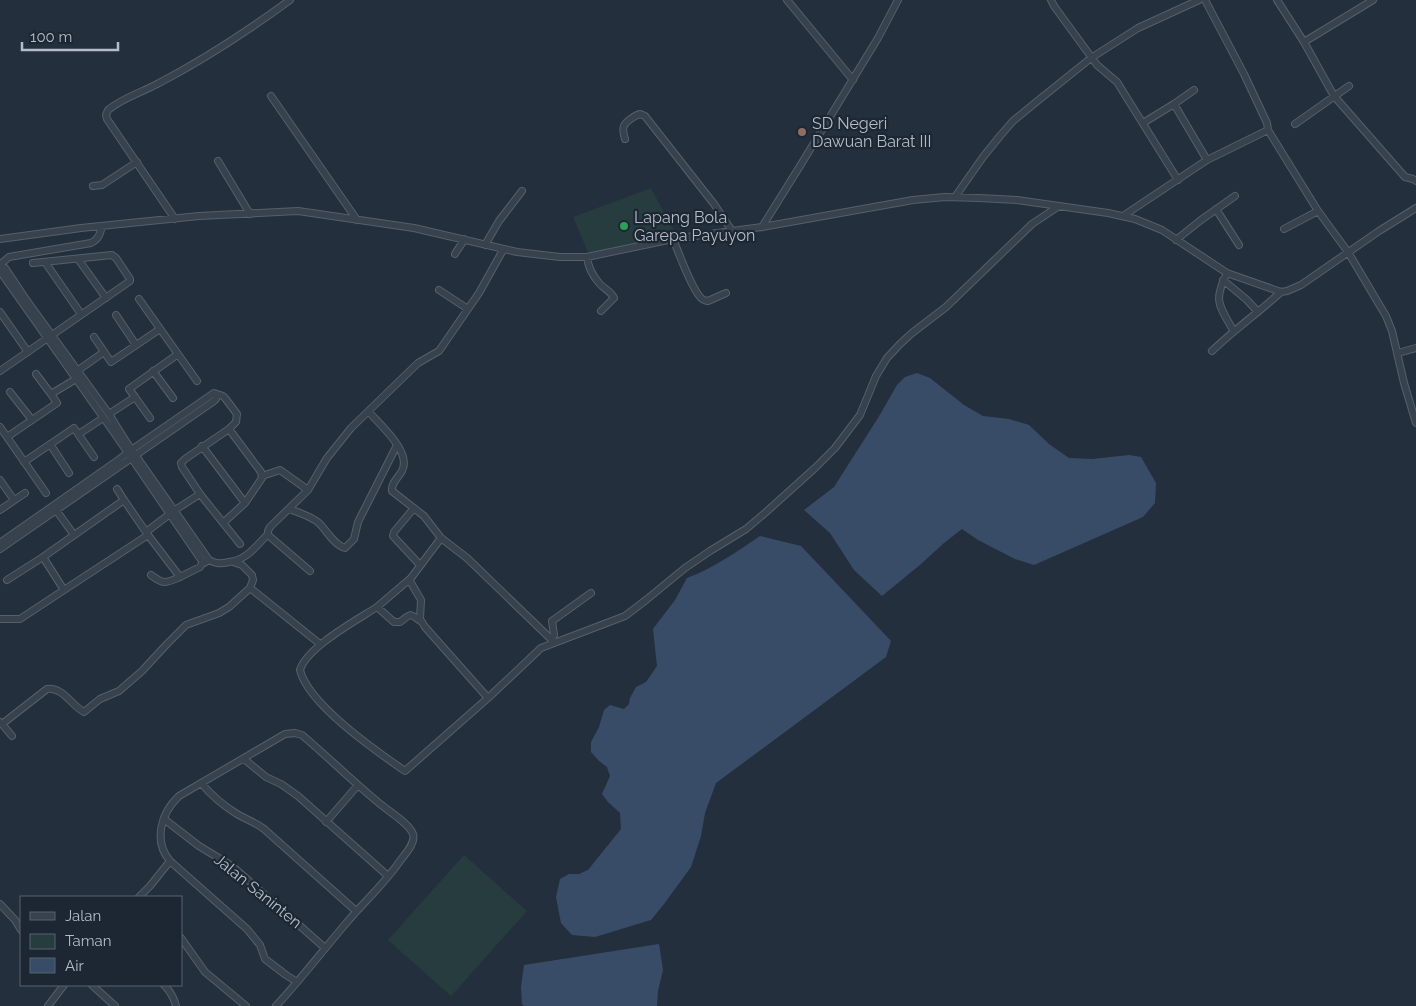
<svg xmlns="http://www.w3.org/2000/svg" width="1416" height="1006" font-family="Raleway,sans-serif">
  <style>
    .green { fill: #263c3f }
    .water { fill: #394c67 }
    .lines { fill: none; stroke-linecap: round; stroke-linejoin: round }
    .minor-casing { stroke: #565f6c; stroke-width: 8 }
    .minor { stroke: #38414e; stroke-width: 6 }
    .education-dot { fill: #8d6e63; stroke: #1d2633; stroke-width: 2 }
    .leisure-dot { fill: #2e9e5b; stroke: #1d2633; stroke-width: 2 }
    .labels { text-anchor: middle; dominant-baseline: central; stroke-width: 4.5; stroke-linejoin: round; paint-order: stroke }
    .poi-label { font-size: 16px; fill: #b4bcc9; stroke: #1d2633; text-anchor: start }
    .street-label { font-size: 16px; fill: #b4bcc9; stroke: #1d2633 }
  </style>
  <rect width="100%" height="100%" fill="#242f3e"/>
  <path class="green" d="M651,188L676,235L590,257L573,217Z
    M464,855L527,911L451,996L388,940Z"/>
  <path class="water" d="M917,373L930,378L964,405L983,416L1009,419L1029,425L1049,444L1069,458L1092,459L1129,455L1141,457L1156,483L1155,503L1143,517L1034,565L1015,559L978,540L962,529L944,543L921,564L882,596L854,570L830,533L804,510L834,487L878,418L897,385L905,377Z
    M760,536L801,546L891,641L886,657L716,783L705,813L701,836L691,867L664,904L651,920L595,937L572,935L561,923L556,897L560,879L569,874H579L588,870L621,829L620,813L608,802L602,794L610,776L607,767L599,761L591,752V742L599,727L604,710L610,705L624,709L629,704L630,698L636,687L646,682L657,666L653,629L675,600L687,578C714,568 736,552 760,536Z
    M659,944L663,970L658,991L657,1006H524L522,1004L521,987L524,965Z"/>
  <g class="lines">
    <g class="minor-casing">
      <path id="minor" d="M787,0L853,80
        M1051,0L1054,6L1097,65L1117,82L1178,180
        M1205,0L1244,74L1267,123L1268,130L1318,211L1348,252L1386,316L1392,331L1404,383L1416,423
        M1277,0L1304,42L1334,96L1405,177L1413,179L1416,181
        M1304,42L1373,0
        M271,96L357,220
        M1174,104L1194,90
        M1143,123L1174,104L1207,160
        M1295,124L1349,86
        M625,139C624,135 622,129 624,126C626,121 636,115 640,114L645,116L714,204L732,231
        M218,161L250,214
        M93,186L102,185L137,162
        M955,197L983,157L1000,136L1013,121L1035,103L1091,58L1138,28L1199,0
        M1216,209L1239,245
        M1123,216L1207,160L1268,130
        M175,219L107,119L106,115L108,110C122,98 143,92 159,83C205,59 249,30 290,0
        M762,227L800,166L878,38L898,0
        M1284,229L1318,211
        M0,239L81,228L199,216L298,211L414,228L517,252L560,257H587L673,239L762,227L913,200L945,197L979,198L1017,200L1108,213L1135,219L1162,230L1227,273L1281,292L1287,291L1301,285L1379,231L1416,208
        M673,239C679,253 691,288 701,298C704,301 704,300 708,301L726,293
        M1176,240L1201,220L1235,196
        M485,245L499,221L522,191
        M455,254C458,248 462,245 464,239
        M587,257C588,266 593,276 599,283C604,289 611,291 614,298L601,311
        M78,259L106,298
        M45,262L81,314
        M2,267L5,268L25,298L109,414L127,443L209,560L204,563L202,561L115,434L0,271L2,263L9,257L91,243C99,239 100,234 102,226
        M1227,273C1213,301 1219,305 1233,330
        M1223,280L1247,300L1258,312
        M439,290L468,309
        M139,299L197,381
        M0,312L28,352
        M116,315L136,345
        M94,337L111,362L160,329
        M1212,351C1234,330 1259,312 1281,292
        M1398,353L1416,348
        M0,371L130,281V279L116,258L112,255L33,263
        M77,371L104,352
        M153,371L173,398
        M36,374L51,394
        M10,392L32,420
        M135,397L150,418
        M369,412C380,425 412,452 402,471C398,478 391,483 392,491L424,516L441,538L467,558L554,642
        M109,414L135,397L129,389L178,354
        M0,427L46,493
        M79,434L103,418
        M7,437L57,403L51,394L76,379
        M50,444L69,473
        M202,446L245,503
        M24,462L74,428L94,457
        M262,476L280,470L308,490
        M0,480L14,500
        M117,489L124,500
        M414,508L394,532L393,536L420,565
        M290,509C299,513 311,516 319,523C327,531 334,545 345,548L354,539L358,522L397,445
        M0,510L25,493
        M56,510L74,535
        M223,523L245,503L262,478L261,472L229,429
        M146,532L175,510L200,494
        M441,538L411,578L410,581L421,600L420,619L425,627L488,698
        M0,543L117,461L127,453L214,393L223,396L225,398L237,414L236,422L229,429L185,459L181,463L182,467L200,494L240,544
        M0,549L214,401L216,399L217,395
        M43,557L64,590L148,535
        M209,560C216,564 221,564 229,562C247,560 256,546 268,534
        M310,571L268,535V531L270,527L308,490L327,458L351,428L418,363L439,351L479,293L503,250
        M180,577L200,567L203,562
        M7,580L43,557L124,500L148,535L180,577C166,583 164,585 151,575
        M250,588L320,644
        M377,607L411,578
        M0,619H20L64,590
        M422,622C409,613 412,613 400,622H394L377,607C357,620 307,647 300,670C308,704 376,751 405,771L488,698L541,648L625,616L646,600L685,568L710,551L746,529L765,513L815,468L835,448L860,415L876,376L887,358L900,344L912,333L946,307L1032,224L1059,206
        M552,640L554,635L552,621L591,593
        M0,722L2,724L47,689C63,687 71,705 84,712L100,699L119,691L142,671L167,644L186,625L219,613L229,607L250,588L253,580L252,575L242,565L233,562
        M2,724L12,736
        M244,759L266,777L281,784L298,796L388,876
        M201,783C211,795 224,806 237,814C247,820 255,822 264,829L356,911
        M164,819L199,846L232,866L325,948
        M326,822L358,785
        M139,897L150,886L170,861
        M0,904L15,920L21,930
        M181,938L205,972L246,1006
        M92,985L115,1006
        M164,985C170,991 174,997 176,1006
        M48,1006L64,985
        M276,1006C301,979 324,949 348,921C365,901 385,883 400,861C405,854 416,843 413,834C409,823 388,811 379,803C352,781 328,757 302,735L295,733L285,734L179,796C161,813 153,841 170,861L247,929L260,945L265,959L286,975L297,982"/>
    </g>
    <use href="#minor" class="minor"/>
  </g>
  <circle class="education-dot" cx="802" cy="132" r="5"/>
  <circle class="leisure-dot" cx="624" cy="226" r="5"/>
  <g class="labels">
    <g class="poi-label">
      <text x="812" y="123">SD Negeri<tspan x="812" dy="18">Dawuan Barat III</tspan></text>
      <text x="634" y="217">Lapang Bola<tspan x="634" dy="18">Garepa Payuyon</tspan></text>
    </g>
    <g class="street-label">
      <text transform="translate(258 891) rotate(39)">Jalan Saninten</text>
    </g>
  </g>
  <rect x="20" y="896" width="162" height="90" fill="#1d2633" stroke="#59626f"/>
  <rect x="30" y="912" width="25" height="8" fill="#38414e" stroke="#59626f"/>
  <text x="65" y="921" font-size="15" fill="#b4bcc9">Jalan</text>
  <rect x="30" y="934" width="25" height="15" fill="#263c3f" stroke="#59626f"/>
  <text x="65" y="946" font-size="15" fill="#b4bcc9">Taman</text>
  <rect x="30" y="958" width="25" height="15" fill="#394c67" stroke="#59626f"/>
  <text x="65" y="971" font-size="15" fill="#b4bcc9">Air</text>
  <path d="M22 42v8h96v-8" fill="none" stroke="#b4bcc9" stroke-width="2.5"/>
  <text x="30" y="42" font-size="15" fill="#b4bcc9" stroke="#1d2633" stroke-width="4" paint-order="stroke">100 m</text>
</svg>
